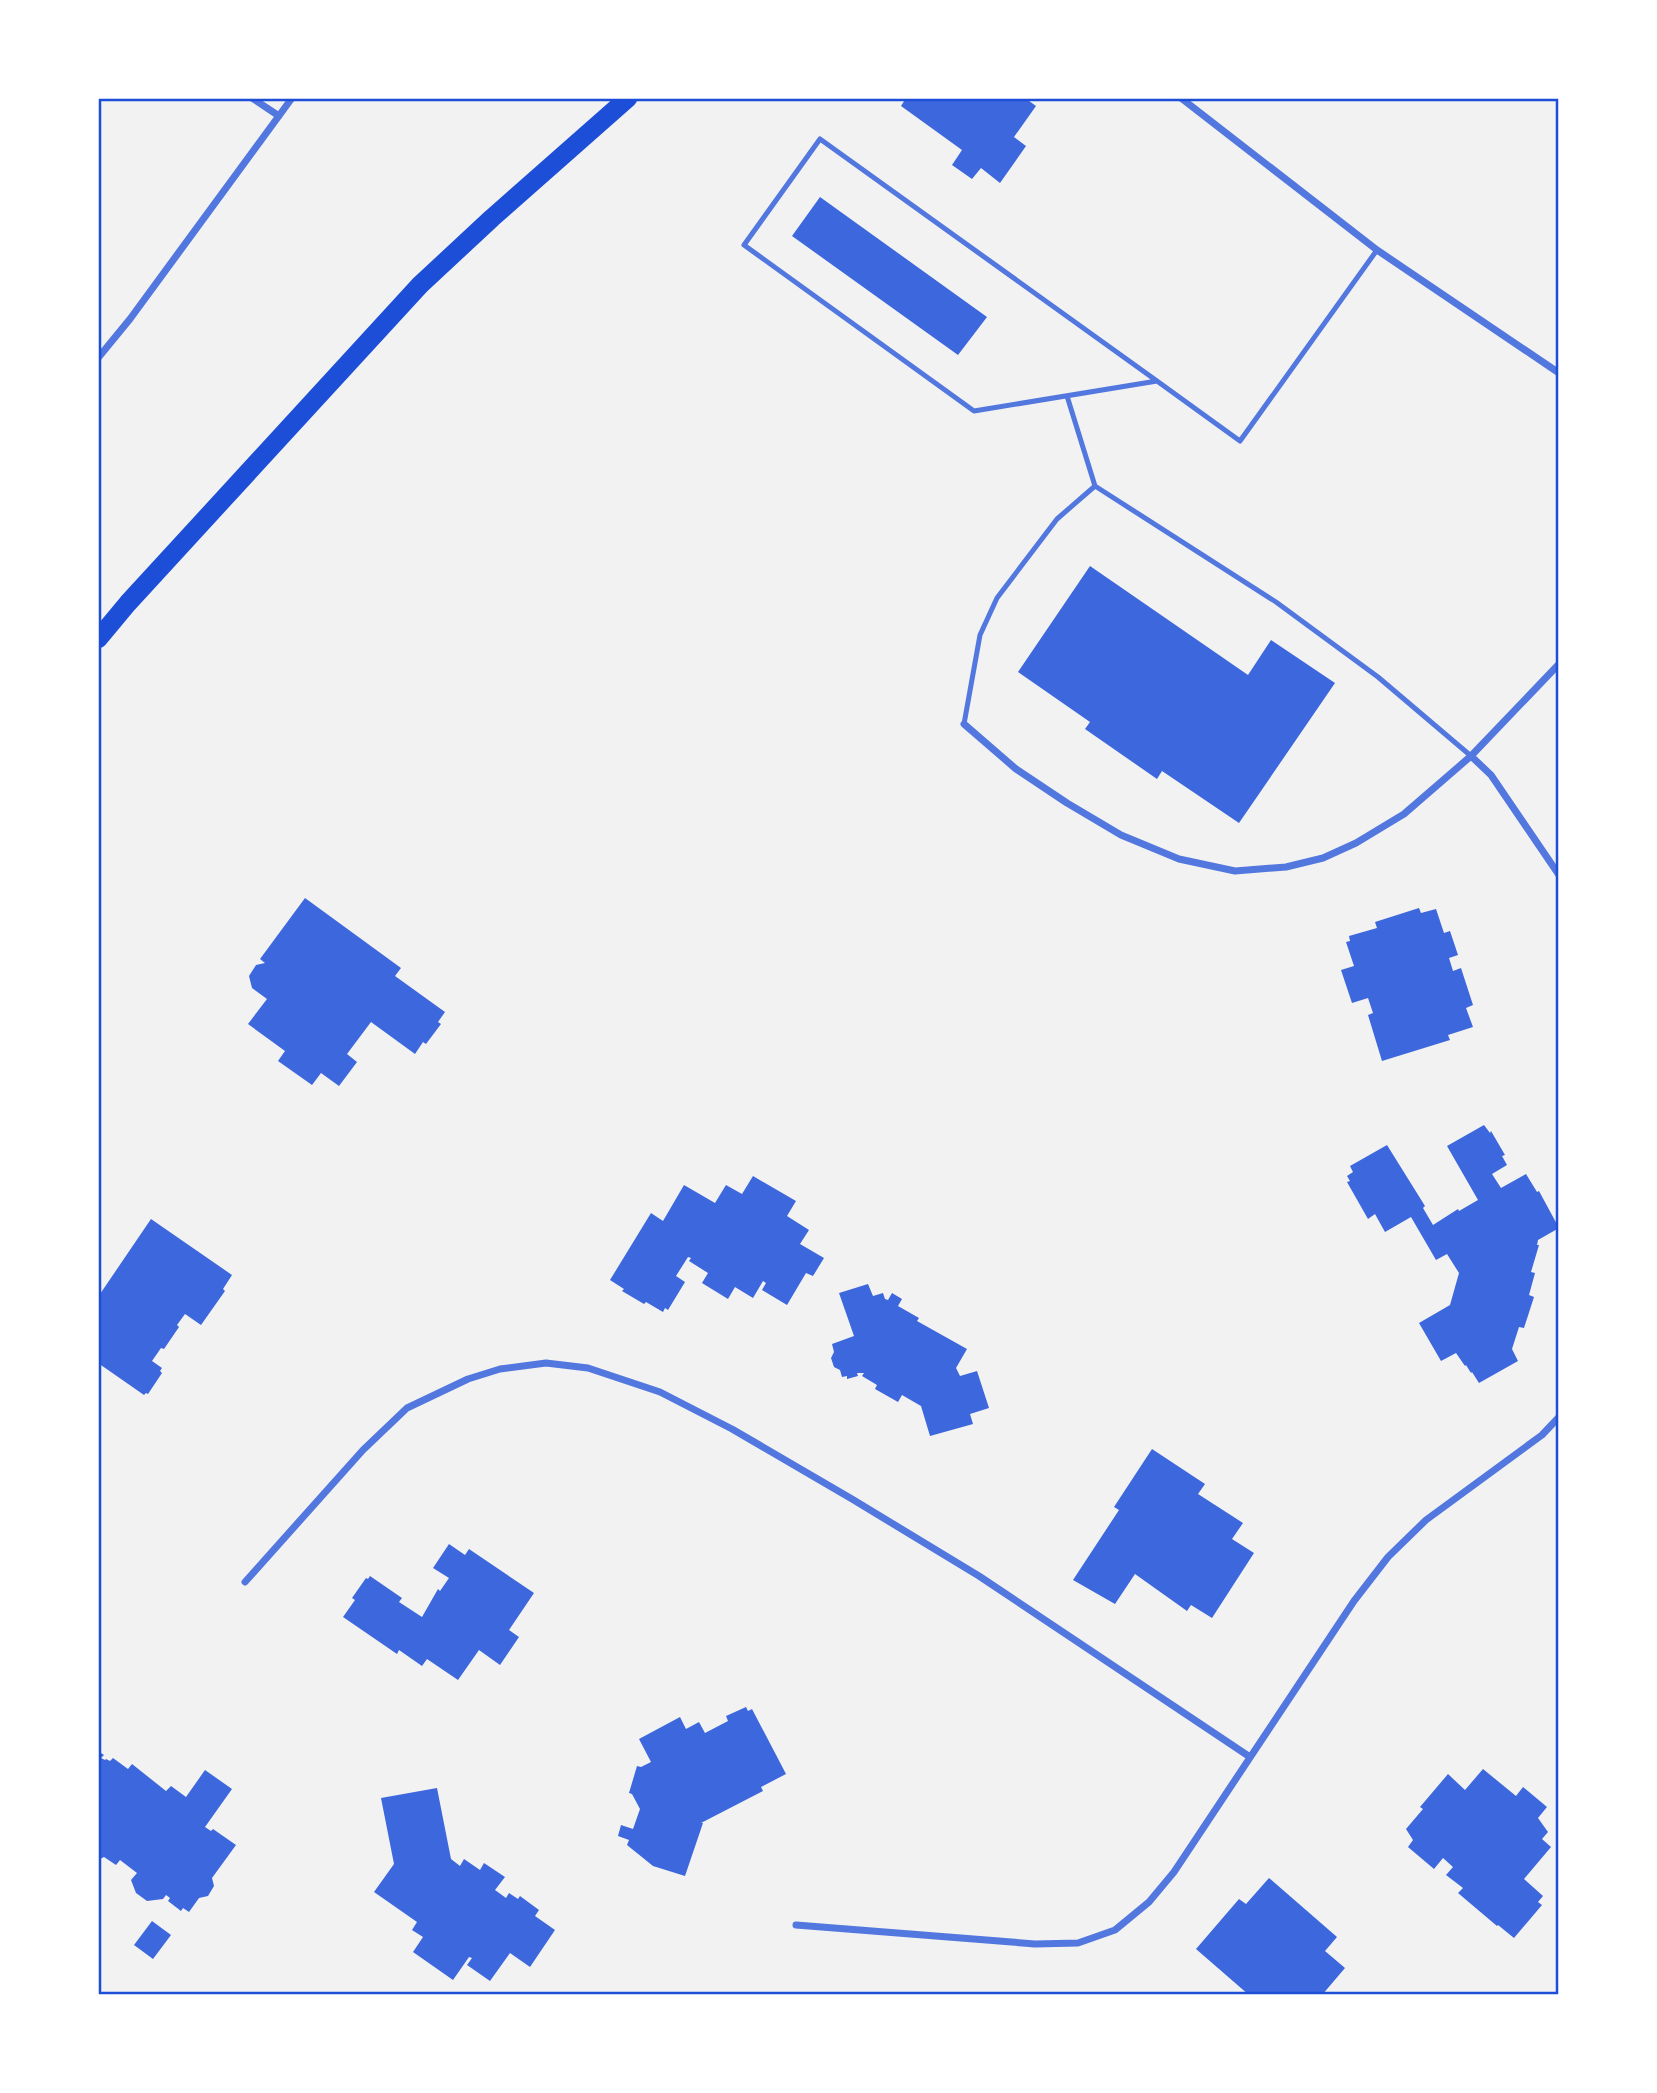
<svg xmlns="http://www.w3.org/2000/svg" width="1657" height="2093" font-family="Manrope,sans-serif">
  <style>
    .building { fill: #3d67dc }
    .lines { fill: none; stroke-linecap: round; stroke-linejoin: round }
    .service { stroke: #5277de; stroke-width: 5 }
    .minor { stroke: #5277de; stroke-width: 7 }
    .trunk { stroke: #1d4ed8; stroke-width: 19 }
    .neatline { fill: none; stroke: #1d4ed8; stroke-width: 2.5 }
  </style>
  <rect width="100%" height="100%" fill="#f2f2f2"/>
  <path class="building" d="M906,98H1025L1036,106L1014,137L1026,146L1000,183L981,168L972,179L952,165L962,150L901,106Z
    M820,197L987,317L958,355L792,236Z
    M1090,566L1248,675L1271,640L1335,683L1239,823L1162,771L1157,779L1085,729L1090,722L1018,672Z
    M305,898L401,968L395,976L445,1012L438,1022L441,1024L426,1044L423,1042L415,1054L371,1022L347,1054L357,1062L339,1086L321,1073L312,1085L278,1061L285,1051L248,1024L267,999L252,988L249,976L256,965L265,963L260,959Z
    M1419,908L1421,913L1436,909L1444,933L1450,931L1458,955L1449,958L1453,971L1461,968L1473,1005L1466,1008L1473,1027L1448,1035L1450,1040L1382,1061L1368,1015L1373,1013L1368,998L1352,1003L1341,970L1354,966L1346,942L1350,941L1349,936L1377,928L1375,922Z
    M1484,1125L1490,1133L1491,1131L1505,1155L1502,1156L1507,1165L1492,1174L1501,1188L1526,1174L1537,1192L1539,1191L1559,1228L1538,1240L1537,1245H1539L1531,1272L1535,1273L1529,1295L1534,1297L1524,1328L1519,1327L1512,1349L1518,1361L1479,1383L1472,1372L1471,1373L1466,1365L1465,1366L1456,1353L1441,1361L1419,1323L1450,1305L1459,1273L1447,1254L1436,1260L1411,1217L1385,1232L1375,1214L1368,1219L1347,1182L1350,1181L1347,1176L1353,1172L1350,1166L1387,1145L1425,1206L1423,1208L1433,1225L1458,1209L1459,1211L1478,1200L1447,1146Z
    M753,1176L796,1201L787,1216L809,1230L800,1244L824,1258L813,1276L806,1273L787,1305L762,1290L766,1283L763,1281L753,1298L735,1287L728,1299L702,1283L708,1273L689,1261L691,1258L688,1257L676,1276L685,1282L668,1310L665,1308L663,1312L646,1302L644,1304L622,1291L624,1289L610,1280L651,1213L663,1221L684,1185L715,1203L726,1185L742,1194Z
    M151,1219L232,1275L223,1289L225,1291L201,1325L185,1314L177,1325L179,1327L164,1349L161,1348L152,1361L162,1368L160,1371L162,1373L148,1394L146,1393L144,1395L98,1363V1297Z
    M868,1284L873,1296L883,1293L885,1299L888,1300L892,1293L902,1299L898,1306L919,1318L917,1321L967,1349L956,1368L960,1376L977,1371L989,1408L970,1414L973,1424L930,1436L921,1406L902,1395L898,1402L875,1389L877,1385L862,1376L864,1373H857L858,1376L847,1379V1376L842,1377L840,1370L834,1367L831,1358L834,1352L832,1344L854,1336L839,1293Z
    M1152,1449L1205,1484L1198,1494L1243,1523L1232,1539L1254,1553L1212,1618L1191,1605L1187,1611L1135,1574L1115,1604L1073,1580L1119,1510L1114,1507Z
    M449,1544L465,1555L469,1549L534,1593L509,1630L519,1637L500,1665L479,1650L458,1680L427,1659L422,1666L399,1650L397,1654L343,1617L355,1600L352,1598L366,1578L368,1579L370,1576L402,1598L399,1602L422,1617L438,1589L440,1591L449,1578L433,1568Z
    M746,1707L748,1711L752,1709L786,1774L761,1787L763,1791L701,1823H703L685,1876L653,1866L627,1845L629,1840L618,1836L621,1825L633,1829L640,1809L632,1794L629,1793L637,1766L641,1767L651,1762L639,1739L680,1717L686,1729L699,1722L705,1733L728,1721L726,1716Z
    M98,1751L104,1755L101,1758L105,1760L106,1759L110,1761L113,1758L128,1769L132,1764L166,1791L171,1786L186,1797L205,1770L232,1789L205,1827L211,1831L213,1829L236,1845L212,1878L214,1886L208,1896L199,1898L189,1912L183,1908L181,1911L168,1901L170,1898L166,1895L163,1899L147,1901L136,1893L131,1880L137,1873L120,1860L116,1865L104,1857L98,1860Z
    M1483,1769L1516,1796L1523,1787L1547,1807L1538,1818L1548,1832L1542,1839L1551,1847L1524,1879L1543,1896L1538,1902L1542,1905L1514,1938L1498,1925L1497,1926L1458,1893L1463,1888L1446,1875L1453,1867L1443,1858L1434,1869L1408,1847L1413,1840L1406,1829L1423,1809L1420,1807L1448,1774L1465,1790Z
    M437,1788L451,1859L460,1866L464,1859L480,1870L484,1863L505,1877L495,1890L506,1898L509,1893L518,1899L520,1896L539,1910L535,1916L555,1930L530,1967L510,1953L490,1981L467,1965L472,1958L469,1957L453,1980L413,1952L423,1937L412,1930L417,1922L374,1892L394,1864L381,1798Z
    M1269,1878L1337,1937L1325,1951L1345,1968L1322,1995H1249L1196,1949L1239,1899L1246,1904Z
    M152,1921L171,1935L153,1959L134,1945Z"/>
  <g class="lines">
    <path class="service" d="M1157,381L820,139L744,245L974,411L1157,381L1240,441L1377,250
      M1067,396L1095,486
      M964,724L980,635L997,598L1057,519L1095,486L1276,602L1378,677L1471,756"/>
    <path class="minor" d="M252,98L279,116
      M1181,98L1377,250L1559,373
      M98,358L130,319L292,98
      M964,724L1016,769L1067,803L1121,835L1179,859L1235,871L1286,867L1323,858L1356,843L1404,814L1471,756L1559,664
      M1471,756L1491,775L1559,875
      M245,1582L363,1450L407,1408L468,1379L500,1369L546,1363L588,1368L660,1392L732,1429L852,1499L979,1576L1250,1757
      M796,1925L999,1941L1035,1944L1078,1943L1115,1930L1149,1902L1174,1872L1354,1601L1388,1557L1426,1520L1542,1435L1559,1417"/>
    <path class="trunk" d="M98,639L128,603L420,285L492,218L628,98"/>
  </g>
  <rect width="1657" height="2093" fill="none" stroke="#ffffff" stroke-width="200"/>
  <rect x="100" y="100" width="1457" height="1893" class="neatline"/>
</svg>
